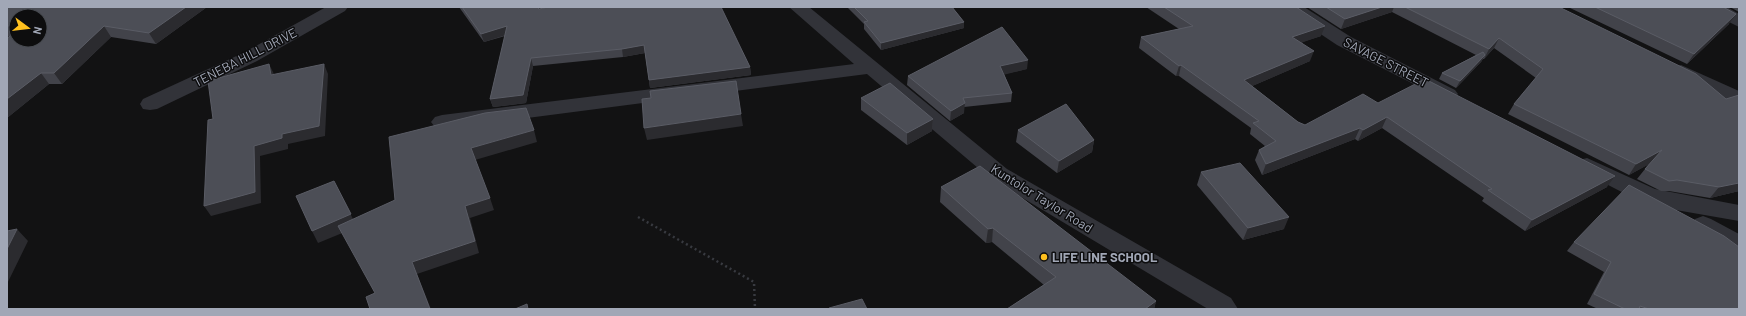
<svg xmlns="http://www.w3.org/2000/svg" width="1746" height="316" font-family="Barlow,sans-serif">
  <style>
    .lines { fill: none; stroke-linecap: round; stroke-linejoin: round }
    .path { stroke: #383a40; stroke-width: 2.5; stroke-dasharray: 2 3; stroke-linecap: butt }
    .minor { fill: #323339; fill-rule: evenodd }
    .wall { fill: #42434a; fill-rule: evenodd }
    .shaded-wall { fill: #2b2b2f }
    .building { fill: #4c4e56; stroke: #5a5c65 }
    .poi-dot { fill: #ffc01e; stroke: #0d0d0e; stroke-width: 1.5 }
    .labels { text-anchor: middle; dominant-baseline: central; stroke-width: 3; stroke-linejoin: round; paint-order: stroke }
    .street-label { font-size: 13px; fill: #a1a7b6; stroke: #0d0d0e }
    .poi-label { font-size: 13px; font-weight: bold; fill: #a1a7b6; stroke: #0d0d0e; text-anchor: start }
  </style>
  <rect width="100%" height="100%" fill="#121213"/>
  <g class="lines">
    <path class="path" d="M638,217L754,282L755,309"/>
    <path class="minor" d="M326,7H348L345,11L257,61L157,109L150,110L143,109L140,104L143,99L243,53Z
      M789,7H809L1007,169L1231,298L1238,309H1208L991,179L867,74L442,129L435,127L431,122L435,117L442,115L854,64Z
      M1283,7H1304L1351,37L1455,90L1458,94L1455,98L1448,100L1441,98L1337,45L1286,11Z
      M1704,7H1727L1739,14V27L1707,11Z
      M1681,65L1739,91V105L1674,75L1671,71L1674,67Z
      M1587,158L1655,189L1739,205V221L1647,205L1579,170L1576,165L1579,160Z
      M1703,216L1711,219L1739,234V254C1726,250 1698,237 1691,225L1695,219Z"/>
  </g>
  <path class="wall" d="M7,7H207L156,44L111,37L62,84H49L7,118V38L10,36H7ZM16,16L40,40H16Z
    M459,7H537L539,9H721L750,67L751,75L650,88L645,53L623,57L533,66L526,103L493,107L490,99L505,36L484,42Z
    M847,7H952L964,22V28L881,50L864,29V24Z
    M1146,7H1296L1321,36L1302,42L1310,61L1252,86L1298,122L1305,125L1378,103L1607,187L1525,231L1482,201L1484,198L1382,128L1358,141L1355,139L1262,175L1255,160L1259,150L1265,146L1250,134L1251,128L1179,76H1176L1139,48L1141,37L1179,29Z
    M1307,7H1559L1739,191L1710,198L1669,191H1661L1637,179L1649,164L1629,175L1508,114L1514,104L1536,78L1494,48L1484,59H1483L1481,62L1456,88L1439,79L1442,73L1476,55L1392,12L1341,29Z
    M1568,7H1723L1729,24L1687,64Z
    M1730,7H1739V12Z
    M1027,69L1004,74L1012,93L1011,102L964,107V113L950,121L907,85L908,76Z
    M861,98L933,119L932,131L907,145L861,110Z
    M1018,130L1094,140L1092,152L1057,173L1016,142Z
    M1201,172L1284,229L1243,240L1197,185Z
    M941,187L1156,301L1154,309H1007L1044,285L992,242L986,243L940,202Z
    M1574,242L1739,309H1598L1587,304L1604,272L1567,251Z"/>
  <path class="shaded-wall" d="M186,7H207L156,44L149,33Z
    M1382,7H1394L1392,12L1341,29L1345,19Z
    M1736,14L1729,24L1687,64L1694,54Z
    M964,22V28L881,50V43Z
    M104,26L111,37L62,84L54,73Z
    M507,26L509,34L484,42L481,34Z
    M1325,26L1321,36L1289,47L1292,37Z
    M1499,38L1494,48L1484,59L1489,49Z
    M644,45L645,53L623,57L622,49Z
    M1314,51L1310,61L1241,91L1244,80Z
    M1485,55L1481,62L1456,88L1460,81Z
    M531,58L533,66L526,103L493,107L490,99Z
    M1028,60L1027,69L999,76L1000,66Z
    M269,64L274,74L271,75Z
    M324,64L328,74L325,136L288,144V149L260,156L261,203L211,216L204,206L254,146L282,134Z
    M1181,65L1179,76H1176L1179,66Z
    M750,67L751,75L650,88L649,80Z
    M41,73L49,84L7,118V99Z
    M965,103L964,113L950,121L951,111Z
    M741,114L743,126L647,140L644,128Z
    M1387,117L1382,128L1358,141L1363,130Z
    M933,119L932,131L907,145V133Z
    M1360,128L1355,139L1262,175L1266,164Z
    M534,130L537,142L475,160L471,148Z
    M1094,140L1092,152L1057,173L1059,161Z
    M1662,150L1655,161L1629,175L1636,164Z
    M1615,176L1607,187L1525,231L1532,220Z
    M334,181L357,227L318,243L312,231Z
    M1739,183V191L1710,198L1719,187Z
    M490,198L494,210L470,218L479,253L417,274L431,309H430L412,262L465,206Z
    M1289,217L1284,229L1243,240L1248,228Z
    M993,228L992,242L986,243L988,229Z
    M17,229L28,241L7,284V249Z
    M1156,301L1154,309H1145Z"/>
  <path class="building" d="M7,7H186L149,33L104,26L54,73H41L7,99V38L16,32V40H40V16H16V26H7Z
    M462,7H537L539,9L548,7H721L750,67L649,80L644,45L622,49L531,58L523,95L490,99L507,26L481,34Z
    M854,7H952L964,22L881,43L864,22L868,21Z
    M1164,7H1296L1325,26L1292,37L1314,51L1244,80L1298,122L1305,125L1363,94L1378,103L1425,79L1615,176L1532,220L1488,190L1492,189L1387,117L1363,130L1360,128L1266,164L1259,150L1276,141L1253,123L1259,121L1181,65L1179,66L1141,37L1193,26Z
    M1326,7H1382L1345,19Z
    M1405,7H1559L1696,74L1726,99L1739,95V183L1719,187L1677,180L1669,181L1645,169L1662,150L1636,164L1514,104L1543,69L1499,38L1489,49Z
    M1595,7H1723L1736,14L1694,54Z
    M1002,27L1028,60L1000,66L1012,93L963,98L965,103L951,111L908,76Z
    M1483,52L1485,55L1460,81L1442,73Z
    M269,64L271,75L324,64L319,126L282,134V138L254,146L255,192L204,206L208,120L213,119L208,81Z
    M736,81L741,114L644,128L642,99L651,98L650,91Z
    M890,83L933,119L907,133L861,98Z
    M1066,104L1094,140L1059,161L1018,130Z
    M526,108L534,130L471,148L490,198L465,206L475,241L412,262L430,309H370L366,297L375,293L338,226L395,200L389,137L485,113Z
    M1240,163L1289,217L1248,228L1201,172Z
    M980,166L1156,301L1145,309H1007L1056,277L993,228L988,229L941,187Z
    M334,181L351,214L312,231L296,196Z
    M1629,185L1724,236L1739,247V309H1649L1640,306L1639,309H1625L1594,294L1611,262L1574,242Z
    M17,229L7,249V231Z
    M862,299L867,309H830L829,308Z
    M527,304L528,309H515Z"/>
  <circle class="poi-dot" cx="1044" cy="257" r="4"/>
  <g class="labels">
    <g class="street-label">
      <text transform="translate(245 57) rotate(-27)">TENEBA HILL DRIVE</text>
      <text transform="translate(1386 62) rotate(27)">SAVAGE STREET</text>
      <text transform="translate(1042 198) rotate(32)">Kuntolor Taylor Road</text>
    </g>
    <g class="poi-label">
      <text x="1052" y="257">LIFE LINE SCHOOL</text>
    </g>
  </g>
  <rect width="1746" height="316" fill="none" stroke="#a1a7b6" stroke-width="16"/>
  <g transform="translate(28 28) rotate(105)"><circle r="19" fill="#0d0d0e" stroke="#484b51"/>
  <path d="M0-3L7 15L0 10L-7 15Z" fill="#ffc01e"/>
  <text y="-6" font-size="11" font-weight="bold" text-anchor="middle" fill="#a1a7b6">N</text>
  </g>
</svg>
